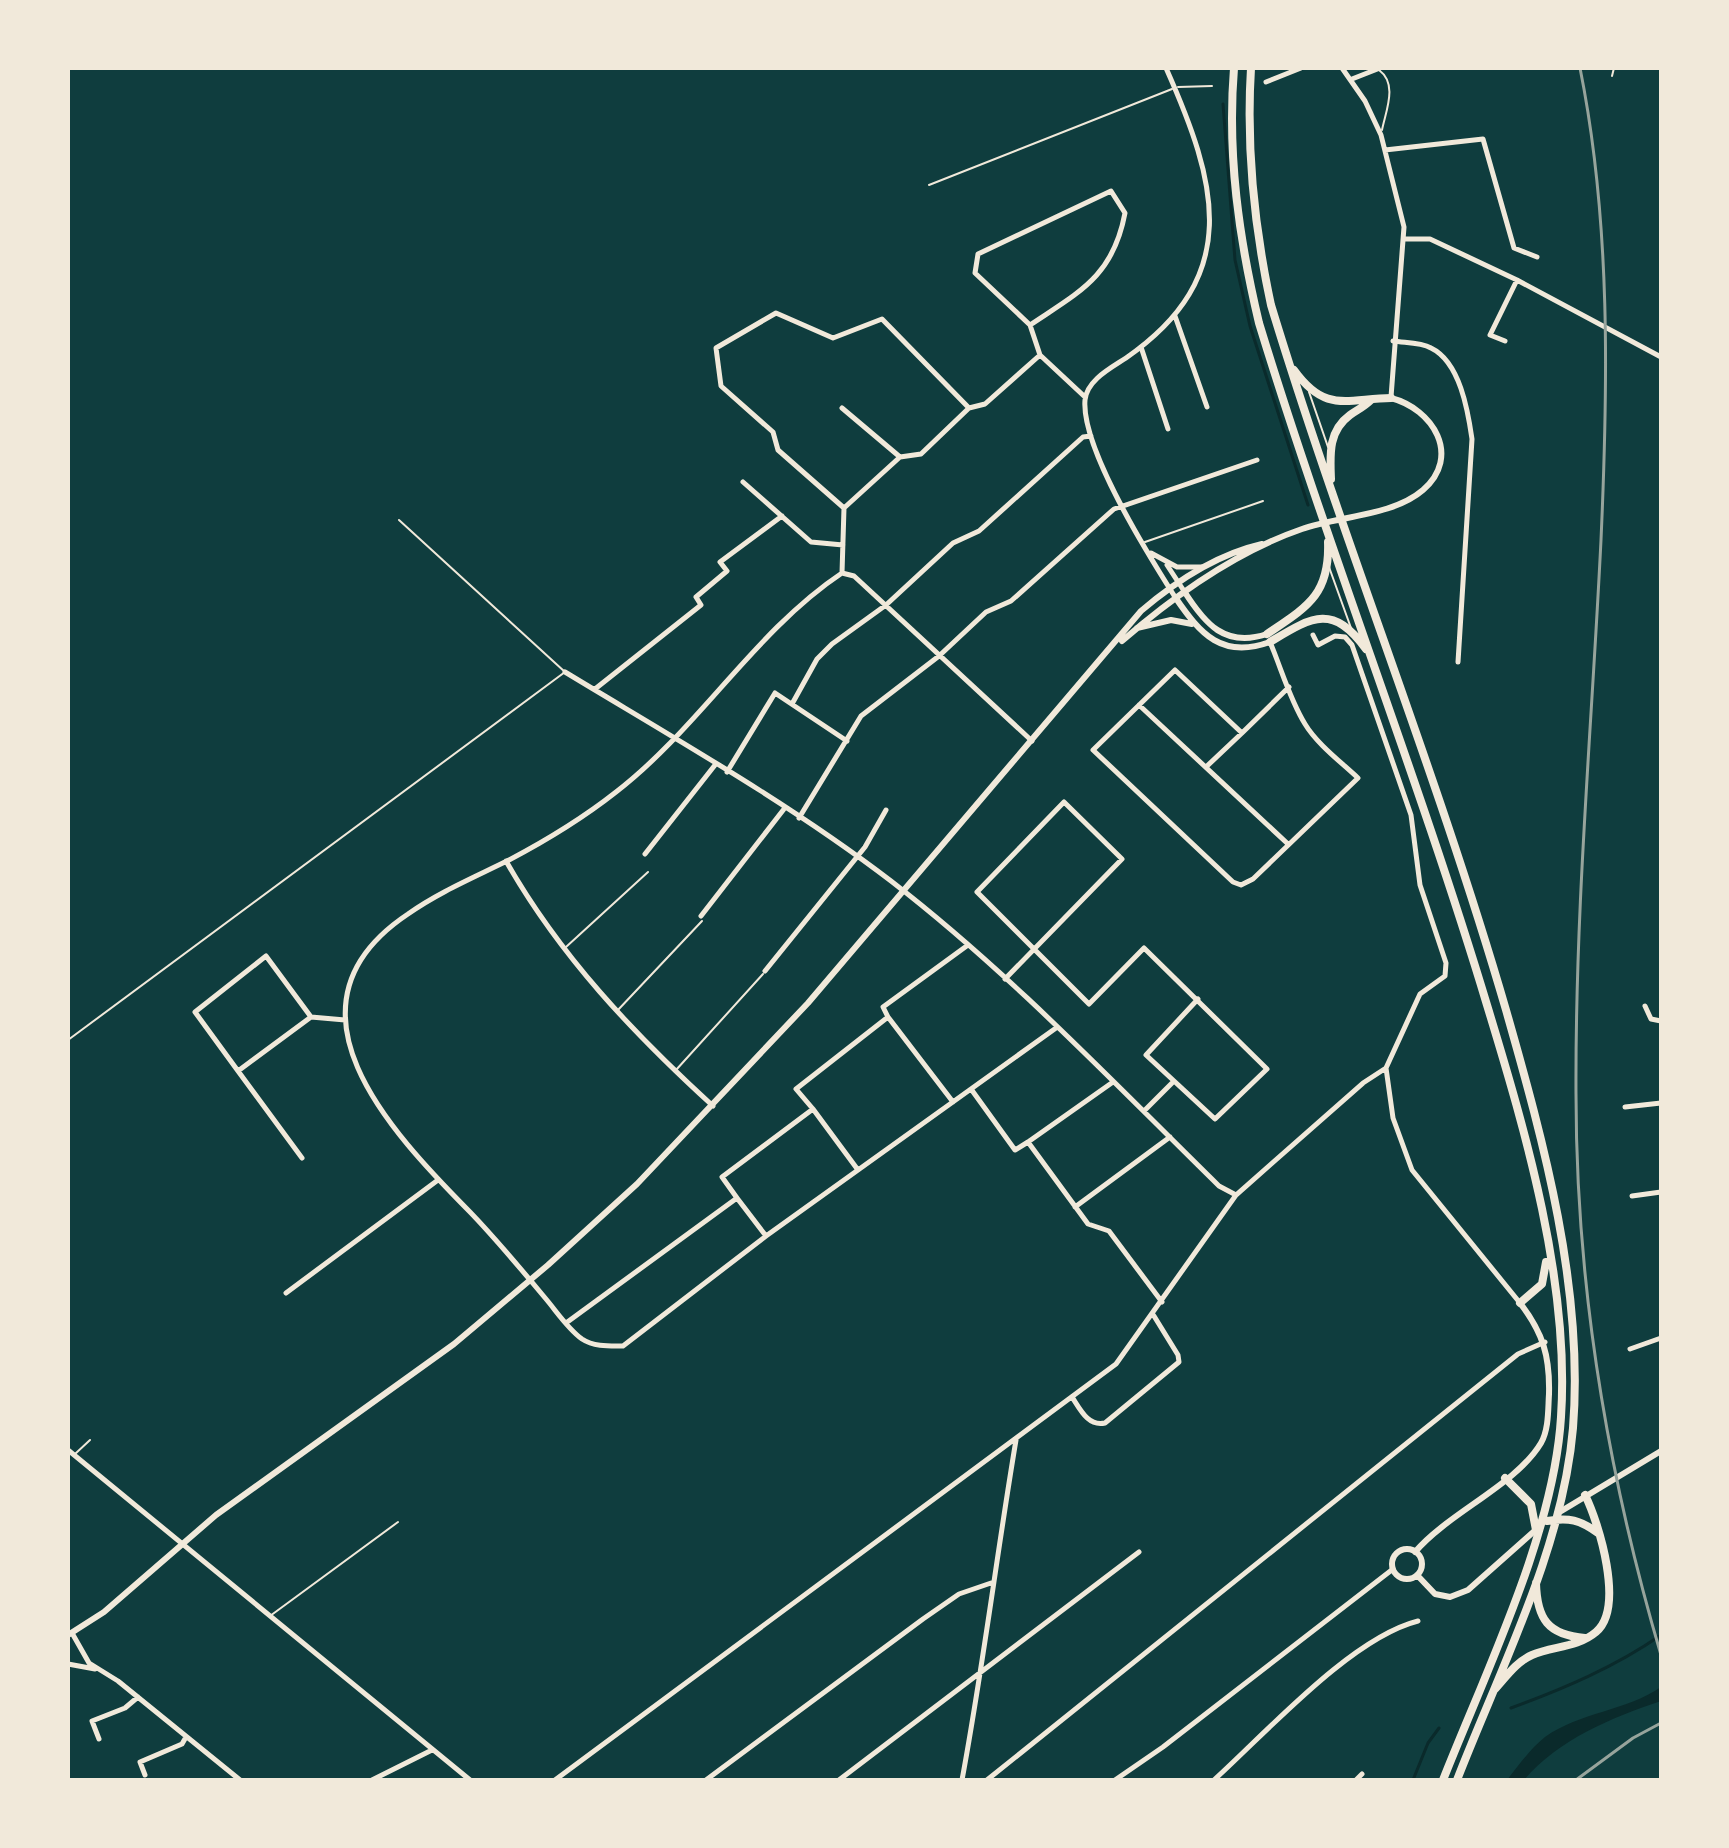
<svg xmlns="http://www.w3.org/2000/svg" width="1729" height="1848" font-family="Karla,sans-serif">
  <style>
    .water { fill: #0a2a2b }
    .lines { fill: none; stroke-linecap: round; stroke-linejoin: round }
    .stream { stroke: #0a2a2b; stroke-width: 3 }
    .service { stroke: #f1e9da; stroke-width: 2 }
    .minor { stroke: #f1e9da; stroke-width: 5 }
    .tertiary { stroke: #f1e9da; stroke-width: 6 }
    .trunk { stroke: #f1e9da; stroke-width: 8 }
    .rail { stroke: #97a49c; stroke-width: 3 }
  </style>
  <rect width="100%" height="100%" fill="#0f3d3e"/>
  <path class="water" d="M1661,1687V1701C1611,1718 1559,1739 1524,1780H1507C1518,1766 1531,1748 1545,1737C1580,1712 1626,1711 1661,1687Z"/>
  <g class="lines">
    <path class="stream" d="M1223,104L1235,260L1250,326L1308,505
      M1511,1708C1563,1689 1615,1667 1661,1635
      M1413,1780L1428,1743L1439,1728"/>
    <path class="service" d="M1379,70C1398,84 1386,110 1382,130
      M1612,76L1614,68
      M1178,87L1212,86
      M929,185L1172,89
      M1309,392L1328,447
      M1145,542L1263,501
      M1329,567L1351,628
      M566,947L648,872
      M617,1011L702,921
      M68,1040L565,672L399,520
      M676,1070L763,974
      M75,1454L90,1440
      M270,1616L398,1522"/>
    <path class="minor" d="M1166,68C1217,183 1244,276 1126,358C1111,368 1087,380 1085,400C1081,448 1149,556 1175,597
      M1342,68L1365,101L1381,135L1404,227L1391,397
      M1352,79L1380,68
      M1266,82L1301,68
      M1385,150L1483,139L1514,248L1537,257
      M1405,239H1430L1517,280L1661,357
      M1175,316L1207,407
      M1393,341C1406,343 1420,342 1431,348C1460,362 1468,411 1472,439L1458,662
      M1505,341L1490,335L1517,280
      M1141,347L1168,429
      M1040,355L1085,397
      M842,408L900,457
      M743,482L811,542L843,545
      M844,508L778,450L773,432L721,386L716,348L776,313L833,338L882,319L969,408
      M1151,553L1177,567H1202
      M1167,565L1184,591
      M842,573C755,631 699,728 616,792C583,818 547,840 509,860C475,877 439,892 408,914C270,1006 391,1132 470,1212C497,1240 521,1269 546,1299C557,1312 568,1329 582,1339C594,1347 610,1346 623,1346L766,1236L1056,1028
      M842,573L844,508L900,457L921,454L969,408L985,404L1040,355L1030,325L975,273L978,254L1111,191L1125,213C1113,277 1079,292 1030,325
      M842,573L854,576L1032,741
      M1313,635L1318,645L1335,636L1345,637L1352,645L1411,815L1420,885L1446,963L1445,976L1420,994L1386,1068L1393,1118L1412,1170L1520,1303
      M1270,642C1281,668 1290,700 1305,724C1317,744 1341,762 1358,778L1253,879L1241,885L1233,882L1093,750L1175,670L1242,733L1289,687
      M565,672C674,738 789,803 891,881C1009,972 1113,1082 1219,1186L1236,1195
      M595,689L701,605L696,597L727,571L720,562L782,516
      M792,704L817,659L832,644L886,605L953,543L979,531L1083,437L1091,436
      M1139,705L1288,844
      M1206,767L1242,733
      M727,772L775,693L847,741
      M799,818L861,716L939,656L986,612L1011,601L1114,509L1257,460
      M645,854L715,765
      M506,861C560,956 633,1033 713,1106
      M701,916L784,809
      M765,971L865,847L886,810
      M1005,979L1122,859L1064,802L977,892L1089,1004L1144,948L1267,1069L1215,1119L1146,1055L1198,999
      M1645,1006L1651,1019L1661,1021
      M311,1017L238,1071L195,1012L266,956L311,1017L345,1020
      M888,1017L883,1007L968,945
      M238,1071L302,1158
      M971,1089L1015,1150L1028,1142L1088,1224L1109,1231L1162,1302
      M1625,1107L1661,1103
      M813,1109L796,1089L888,1017L953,1102
      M1144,1111L1174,1081
      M1028,1142L1113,1082
      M1632,1196L1661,1192
      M737,1198L722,1177L813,1109L858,1170
      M1075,1207L1170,1137
      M286,1293L438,1180
      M566,1323L737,1198L766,1236
      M1630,1349L1661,1338
      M1072,1397C1080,1409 1088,1427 1105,1423L1179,1362L1178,1355L1154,1316
      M68,1450L470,1780
      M72,1633L89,1663L118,1681L240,1780
      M68,1664L95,1669
      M99,1739L92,1721L125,1708L138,1697
      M145,1775L140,1762L182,1744L186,1737
      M372,1780L432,1750
      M555,1780L1116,1364L1236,1195L1363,1083L1386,1068
      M706,1780L923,1619L959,1594L991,1583
      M839,1780L1139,1552
      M962,1780C983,1667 997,1553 1016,1440
      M987,1780L1518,1354L1545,1342
      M1115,1780L1163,1747L1393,1569
      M1214,1780C1267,1732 1351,1638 1418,1621
      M1356,1780L1362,1774"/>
    <path class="tertiary" d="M1184,591C1205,624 1225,648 1267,634
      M1175,597C1201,635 1222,659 1270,642
      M1137,628L1171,620L1192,624
      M1122,641C1175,595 1235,552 1302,529C1339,516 1393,516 1423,490C1462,456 1433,409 1391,398
      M1558,1513L1661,1451
      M1392 1564a15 15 0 1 1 30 0a15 15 0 1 1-30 0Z
      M1415,1552C1448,1513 1516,1485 1541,1443C1549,1429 1548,1409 1549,1394C1550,1356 1543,1333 1520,1303
      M1417,1575L1435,1594L1450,1597L1468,1590L1539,1527
      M68,1635L104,1612L216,1515L454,1344L548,1265L637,1184L808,1003L1141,611C1175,582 1218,554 1262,544"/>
    <path class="trunk" d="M1234,68C1227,155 1239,239 1259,323C1329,552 1418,776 1487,1005C1526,1133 1570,1283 1561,1417C1554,1533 1486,1671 1443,1780
      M1251,68C1246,149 1254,226 1271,305C1343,542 1437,772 1506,1010C1544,1143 1584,1289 1573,1428C1563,1548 1500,1669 1457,1780
      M1294,370C1325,413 1345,399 1391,398
      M1331,479C1330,455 1328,431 1350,415C1357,410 1364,407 1371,400
      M1267,634C1307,607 1330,595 1328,542
      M1270,642C1312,617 1332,603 1366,649
      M1520,1303L1542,1284L1546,1262
      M1505,1478L1531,1504L1536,1530
      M1547,1521C1569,1517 1580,1520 1598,1533
      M1536,1583C1537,1619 1548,1635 1585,1638
      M1495,1689C1506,1677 1516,1662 1532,1655C1553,1646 1577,1648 1596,1632C1625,1608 1599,1523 1585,1495"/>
    <path class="rail" d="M1580,68C1611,222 1608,384 1601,540C1592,724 1575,909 1576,1094C1576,1285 1607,1472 1661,1655
      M1576,1780L1633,1738L1661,1723"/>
  </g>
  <rect width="1729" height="1848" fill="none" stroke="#f1e9da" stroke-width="140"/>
</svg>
